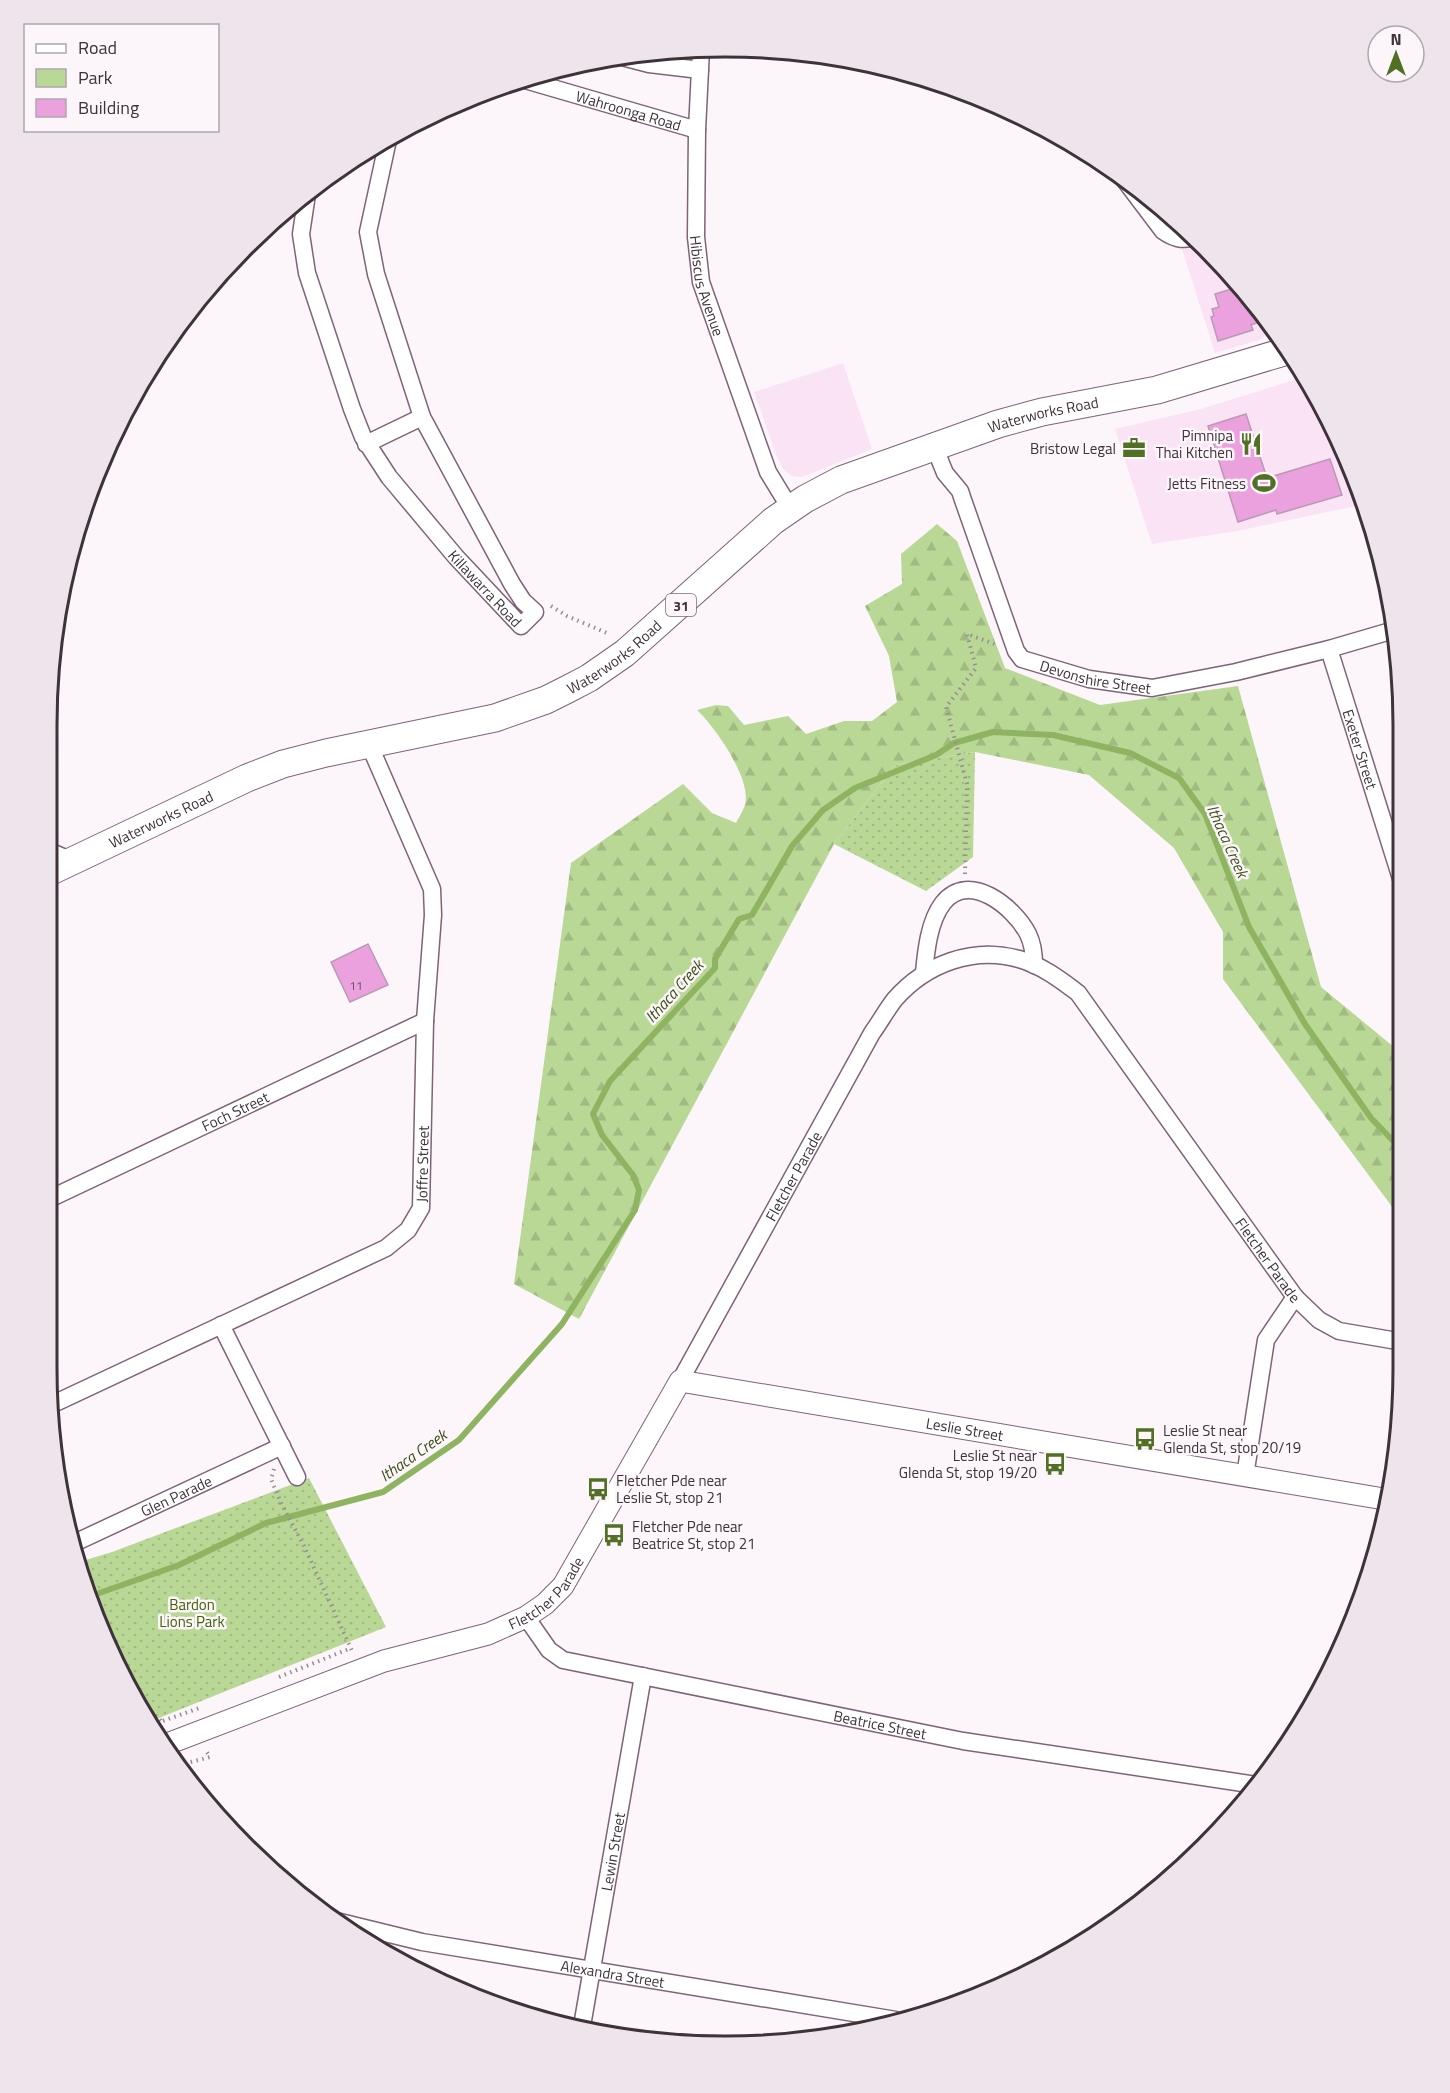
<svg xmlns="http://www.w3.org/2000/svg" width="1450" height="2093" font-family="'Titillium Web',sans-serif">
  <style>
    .built { fill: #fae3f5 }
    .green { fill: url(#green-dots) }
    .forest { fill: url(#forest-firs) }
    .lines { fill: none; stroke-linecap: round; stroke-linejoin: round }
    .stream { stroke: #8eb361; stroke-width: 6 }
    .building { fill: #eba1dd; stroke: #b89ab2; stroke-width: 1.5 }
    .minor-casing { stroke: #7f6379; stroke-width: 19 }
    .tertiary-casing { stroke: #7f6379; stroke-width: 23 }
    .primary-casing { stroke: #7f6379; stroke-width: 29 }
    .path { stroke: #978d94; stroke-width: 4; stroke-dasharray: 1.5 4.5; stroke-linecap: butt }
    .minor { stroke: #fff; stroke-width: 16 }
    .tertiary { stroke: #fff; stroke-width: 21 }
    .primary { stroke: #fff; stroke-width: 27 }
    .labels { text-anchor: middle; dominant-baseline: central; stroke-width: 5; stroke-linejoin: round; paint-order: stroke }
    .number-label { font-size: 12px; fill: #694e64 }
    .shield { fill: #fcf5fa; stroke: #776c74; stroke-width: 1.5 }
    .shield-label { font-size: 14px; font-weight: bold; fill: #3e323b }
    .street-label { font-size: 15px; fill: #3e323b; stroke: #fcf5fa }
    .poi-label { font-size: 15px; fill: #3e323b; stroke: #fcf5fa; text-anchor: end }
    .park-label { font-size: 15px; fill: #416205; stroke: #fcf5fa }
    .water-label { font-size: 16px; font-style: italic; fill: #395117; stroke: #fcf5fa }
    .rim { fill: none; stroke: #3e323b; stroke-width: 3 }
  </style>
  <defs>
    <pattern id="green-dots" width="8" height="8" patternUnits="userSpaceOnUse" patternTransform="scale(1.5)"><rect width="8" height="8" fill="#b9d896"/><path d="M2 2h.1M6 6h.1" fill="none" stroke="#a0ba82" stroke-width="1.8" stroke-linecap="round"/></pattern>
    <pattern id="forest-firs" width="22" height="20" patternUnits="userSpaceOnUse" patternTransform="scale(1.5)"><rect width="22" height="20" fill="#b9d896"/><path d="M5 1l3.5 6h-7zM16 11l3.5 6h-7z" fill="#a0ba82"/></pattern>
  </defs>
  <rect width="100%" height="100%" fill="#fcf5fa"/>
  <path class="built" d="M1202,243L1263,312L1272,325L1262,339L1215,353L1182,249Z
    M843,363L872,449L802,477L792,476L784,470L777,457L754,392Z
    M1304,377L1328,416L1356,506L1237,531L1152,544L1115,429L1201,409Z"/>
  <path class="green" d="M975,752L973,857L926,891L834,844L895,765Z
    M309,1478L386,1627L149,1722L98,1628L76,1563L112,1552Z"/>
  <path class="forest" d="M937,524L957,541L1005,668L1100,705L1238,686L1321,987L1400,1052L1403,1051V1209L1393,1208L1223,979V932L1174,848L1089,775L975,752L895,765L834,844L579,1319L514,1284L571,863L683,784L712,813L736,823C739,817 743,811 745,805C752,779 715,727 697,710L716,705L728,706L744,725L788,716L806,734L844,721H872L897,702L889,656L865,606L902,584L901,554Z"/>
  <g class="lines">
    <path class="stream" d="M88,1597L179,1565L266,1523L383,1492L459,1440L562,1324L635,1210L639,1190L633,1175L602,1135L593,1114L610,1081L715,968V959L739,919L752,915L792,846L823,810L855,788L936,755L954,743L993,732L1053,735L1130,753L1179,778L1205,814L1249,927L1305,1024L1371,1118L1403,1151"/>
  </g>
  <path class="building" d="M1241,286L1251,298L1259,322L1251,325L1253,330L1218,341L1211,317L1214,316L1212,309L1219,307L1215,294Z
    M1246,414L1267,478L1330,459L1342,495L1277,514L1276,510L1238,522L1208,426Z
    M368,944L388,985L350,1002L331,962Z"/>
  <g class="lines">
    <g class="minor-casing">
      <g id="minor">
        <path id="s1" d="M701,49L697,130L696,237L701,282L768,472L790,508"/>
        <path d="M622,57L649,64L700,70"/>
        <path id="s2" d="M525,80L697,130"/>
        <path d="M1123,178L1163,231C1173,238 1182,241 1195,237"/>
        <path id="s3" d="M307,194L301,234L307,273L352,409L363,437L389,477L456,557L521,626L535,612L523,601L512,584L422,417L376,274L368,232L388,140"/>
        <path d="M366,444L422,417"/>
        <path id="s4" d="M934,446L945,473L960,491L963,500L1016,651L1022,659L1089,679L1152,688L1236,672L1329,649L1394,630"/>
        <path id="s5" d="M1329,649L1403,885"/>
        <path d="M47,850L72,861"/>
        <path d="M924,973C926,951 929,921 943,903C969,870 1014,907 1028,934C1033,944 1034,953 1034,965"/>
        <path id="s6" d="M47,1200L425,1021"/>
        <path d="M221,1325L297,1477"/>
        <path id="s7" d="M680,1381L872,1033C880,1022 887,1009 895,999C926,964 973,946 1019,959C1041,965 1061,980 1078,993L1295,1297L1319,1320L1339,1331L1403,1342"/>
        <path id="s8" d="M51,1405L386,1248L408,1230L421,1208L425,1021L433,915L432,889L369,744"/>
        <path d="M1245,1476L1266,1340L1295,1297"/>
        <path id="s9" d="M70,1545L282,1446"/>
        <path id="s10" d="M526,1617L549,1650L563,1660L963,1741L1256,1785"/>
        <path id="s11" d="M332,1920L422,1942L896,2020"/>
        <path id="s12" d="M582,2026L643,1676"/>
      </g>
    </g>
    <g class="tertiary-casing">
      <g id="tertiary">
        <path id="s13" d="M162,1746L384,1661L488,1634L526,1617L545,1604L563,1586L680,1381L1390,1500"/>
      </g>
    </g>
    <g class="primary-casing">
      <g id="primary">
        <path id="s14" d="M47,873L247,778L283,764L326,753L495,718L546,700L568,689L589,678L625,653L773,521L805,499L841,480L998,424L1042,412L1157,390L1287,351"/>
      </g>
    </g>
    <path class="path" d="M1339,452H1342
      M551,606L567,616L607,633
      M965,874L967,784L946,707L976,668L967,634L995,644
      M274,1469L271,1479L281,1503L304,1546L353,1653
      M279,1677L351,1648
      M144,1714H154L163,1723
      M163,1721L199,1708
      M179,1765L210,1757L205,1749"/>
    <use href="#minor" class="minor"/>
    <use href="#tertiary" class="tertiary"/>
    <use href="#primary" class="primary"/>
  </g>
  <defs>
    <g id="restaurant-bare" transform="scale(1.8)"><path d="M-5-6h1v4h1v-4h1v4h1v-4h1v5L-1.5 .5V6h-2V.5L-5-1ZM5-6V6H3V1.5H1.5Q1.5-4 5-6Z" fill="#517026" stroke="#fcf5fa" stroke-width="2.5" paint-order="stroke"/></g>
    <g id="office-bare" transform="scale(1.8)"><path d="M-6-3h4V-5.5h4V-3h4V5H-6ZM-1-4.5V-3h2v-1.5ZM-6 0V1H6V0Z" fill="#517026" stroke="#fcf5fa" stroke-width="2.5" paint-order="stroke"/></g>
    <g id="stadium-bare" transform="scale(1.8)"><path d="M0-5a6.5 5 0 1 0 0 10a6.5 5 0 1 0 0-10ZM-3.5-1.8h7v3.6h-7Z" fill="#517026" stroke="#fcf5fa" stroke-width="2.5" paint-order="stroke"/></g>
    <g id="bus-bare" transform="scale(1.8)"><path d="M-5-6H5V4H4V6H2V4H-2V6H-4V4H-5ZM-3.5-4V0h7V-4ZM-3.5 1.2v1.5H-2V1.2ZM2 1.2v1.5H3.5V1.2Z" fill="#517026" stroke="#fcf5fa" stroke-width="2.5" paint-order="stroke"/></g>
  </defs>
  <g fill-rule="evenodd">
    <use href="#restaurant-bare" x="1251" y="444"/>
    <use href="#office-bare" x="1134" y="448"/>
    <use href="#stadium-bare" x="1264" y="483"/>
    <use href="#bus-bare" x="1145" y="1439"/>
    <use href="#bus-bare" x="1055" y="1464"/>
    <use href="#bus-bare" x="598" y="1489"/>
    <use href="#bus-bare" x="614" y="1535"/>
  </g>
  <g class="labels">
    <g class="number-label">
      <text x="356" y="985">11</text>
    </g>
    <rect class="shield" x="666" y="594" width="30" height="22" rx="4.5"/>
    <g class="shield-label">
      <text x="681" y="605">31</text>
    </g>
    <g class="street-label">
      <text stroke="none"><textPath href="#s2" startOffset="108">Wahroonga Road</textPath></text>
      <text stroke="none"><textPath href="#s1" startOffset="238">Hibiscus Avenue</textPath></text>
      <text stroke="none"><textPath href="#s14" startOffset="1114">Waterworks Road</textPath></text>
      <text stroke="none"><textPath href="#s3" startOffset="448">Killawarra Road</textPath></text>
      <text stroke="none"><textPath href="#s14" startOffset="612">Waterworks Road</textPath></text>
      <text stroke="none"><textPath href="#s4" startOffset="308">Devonshire Street</textPath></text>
      <text stroke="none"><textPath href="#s5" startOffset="105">Exeter Street</textPath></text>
      <text stroke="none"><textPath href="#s14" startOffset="126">Waterworks Road</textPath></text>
      <text stroke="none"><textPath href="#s6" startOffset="208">Foch Street</textPath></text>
      <text stroke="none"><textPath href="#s8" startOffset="468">Joffre Street</textPath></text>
      <text stroke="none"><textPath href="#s7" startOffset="234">Fletcher Parade</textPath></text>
      <text stroke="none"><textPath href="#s7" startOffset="972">Fletcher Parade</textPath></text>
      <text stroke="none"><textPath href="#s13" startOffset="960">Leslie Street</textPath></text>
      <text stroke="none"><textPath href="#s9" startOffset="117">Glen Parade</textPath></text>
      <text stroke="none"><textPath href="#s13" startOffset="418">Fletcher Parade</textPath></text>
      <text stroke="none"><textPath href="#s10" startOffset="381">Beatrice Street</textPath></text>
      <text stroke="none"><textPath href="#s12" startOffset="177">Lewin Street</textPath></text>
      <text stroke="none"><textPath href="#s11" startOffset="286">Alexandra Street</textPath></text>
    </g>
    <g class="poi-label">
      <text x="1233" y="435">Pimnipa<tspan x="1233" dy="17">Thai Kitchen</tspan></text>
      <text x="1116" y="448">Bristow Legal</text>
      <text x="1246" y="483">Jetts Fitness</text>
      <text x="1163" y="1430" text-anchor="start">Leslie St near<tspan x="1163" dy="17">Glenda St, stop 20/19</tspan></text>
      <text x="1037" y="1455">Leslie St near<tspan x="1037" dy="17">Glenda St, stop 19/20</tspan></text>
      <text x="616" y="1480" text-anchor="start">Fletcher Pde near<tspan x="616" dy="17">Leslie St, stop 21</tspan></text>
      <text x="632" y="1526" text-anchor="start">Fletcher Pde near<tspan x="632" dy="17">Beatrice St, stop 21</tspan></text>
    </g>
    <g class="park-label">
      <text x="192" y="1604">Bardon<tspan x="192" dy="17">Lions Park</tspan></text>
    </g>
    <g class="water-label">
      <text transform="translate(1228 841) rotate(66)">Ithaca Creek</text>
      <text transform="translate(674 991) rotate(-48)">Ithaca Creek</text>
      <text transform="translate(413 1455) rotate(-35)">Ithaca Creek</text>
    </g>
  </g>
  <path d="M0 0H1450V2093H0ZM725 57H725A668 668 0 0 1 1393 725V1368A668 668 0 0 1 725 2036H725A668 668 0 0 1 57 1368V725A668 668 0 0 1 725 57Z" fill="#ede5eb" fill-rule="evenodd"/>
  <path class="rim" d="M725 57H725A668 668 0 0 1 1393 725V1368A668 668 0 0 1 725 2036H725A668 668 0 0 1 57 1368V725A668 668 0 0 1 725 57Z"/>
  <rect x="24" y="24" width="195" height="108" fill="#fcf5fa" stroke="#b0a7ae" stroke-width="1.5"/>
  <rect x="36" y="44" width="30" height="9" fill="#ffffff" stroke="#b0a7ae" stroke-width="1.5"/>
  <text x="78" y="54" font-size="18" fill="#3e323b">Road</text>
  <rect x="36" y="69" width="30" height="18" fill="#b9d896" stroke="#b0a7ae" stroke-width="1.5"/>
  <text x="78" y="84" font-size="18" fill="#3e323b">Park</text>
  <rect x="36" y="99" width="30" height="18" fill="#eba1dd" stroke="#b0a7ae" stroke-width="1.5"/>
  <text x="78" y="114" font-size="18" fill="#3e323b">Building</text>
  <g transform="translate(1396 54)"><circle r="28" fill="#fcf5fa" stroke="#b0a7ae" stroke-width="1.5"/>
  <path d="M0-4.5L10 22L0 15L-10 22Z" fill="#517026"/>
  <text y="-9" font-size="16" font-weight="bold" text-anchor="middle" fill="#3e323b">N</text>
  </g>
</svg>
